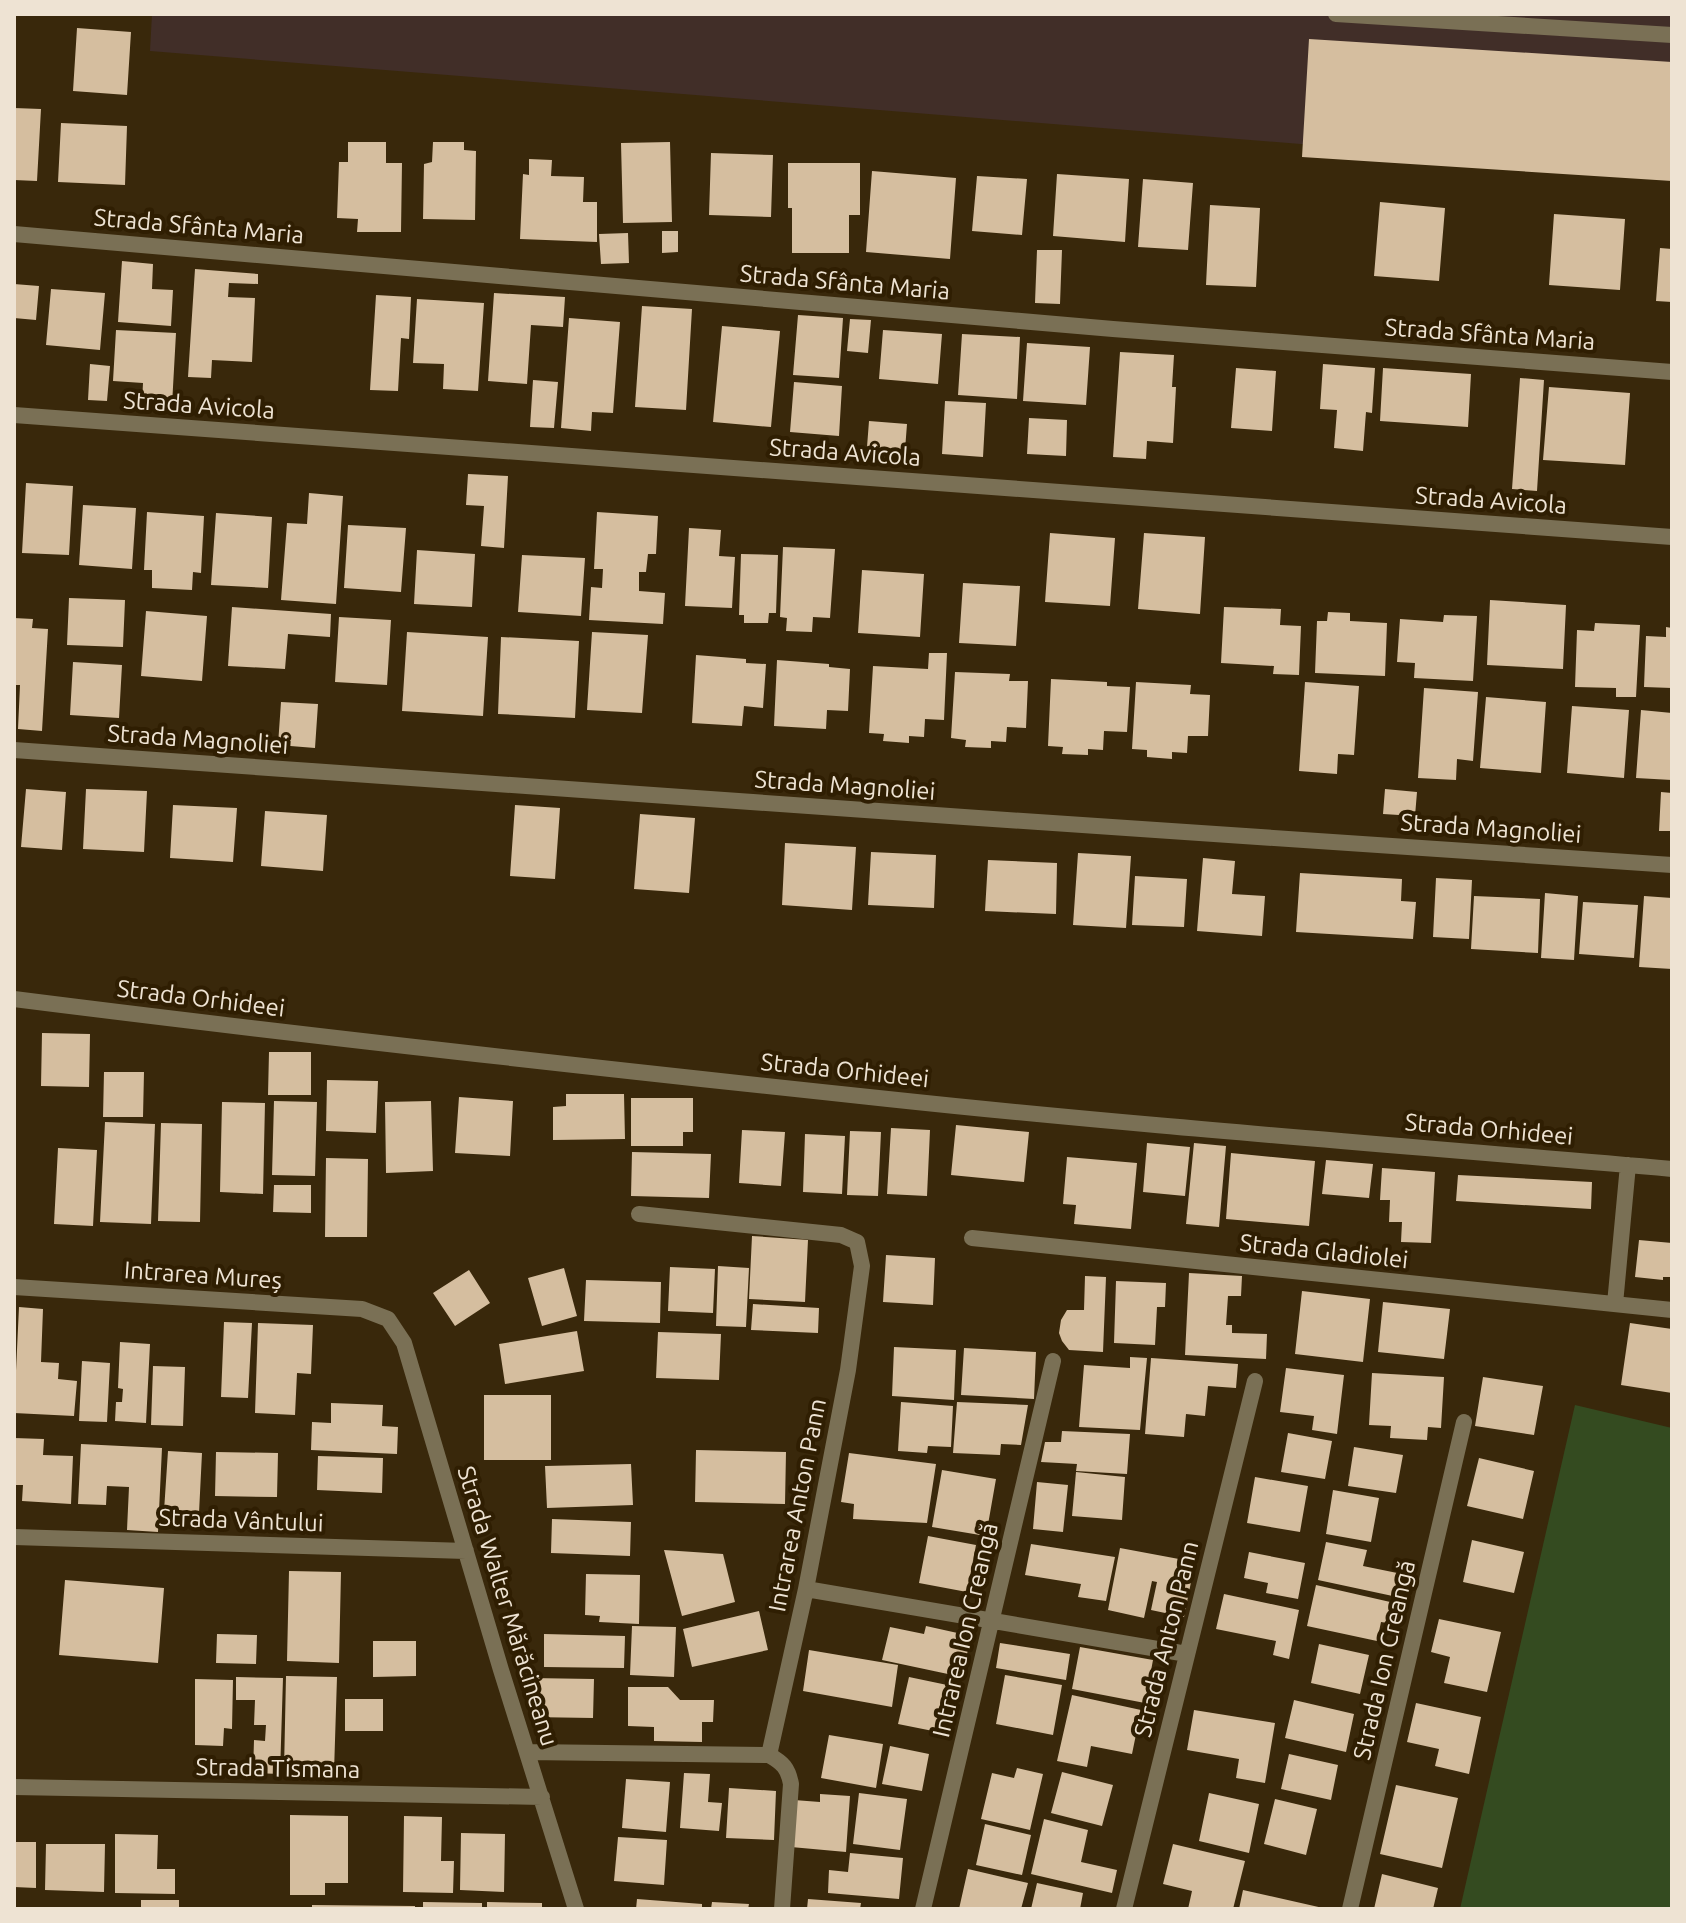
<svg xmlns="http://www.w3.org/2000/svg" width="1686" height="1923" font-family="Ubuntu,sans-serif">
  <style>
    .industrial { fill: #412e28 }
    .green { fill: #344b20 }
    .building { fill: #d5be9f }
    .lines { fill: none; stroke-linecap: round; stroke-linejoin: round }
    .service { stroke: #7a7055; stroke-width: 16 }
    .minor { stroke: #7a7055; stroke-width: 16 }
    .labels { text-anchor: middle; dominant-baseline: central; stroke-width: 8; stroke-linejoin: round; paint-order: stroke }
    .street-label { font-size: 24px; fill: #eee3d3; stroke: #2f1e02 }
  </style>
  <rect width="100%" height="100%" fill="#39280b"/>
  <path class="industrial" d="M152,14H1672V174L150,51Z"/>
  <path class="green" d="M1575,1405L1672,1428V1909H1460Z"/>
  <path class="building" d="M77,28L131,32L127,95L73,91Z
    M1309,39L1672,62V181L1302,157Z
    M14,108L41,109L37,181L14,180Z
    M61,123L127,126L125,185L58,182Z
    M348,142H386V163H402L401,232H357L358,219L337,218L339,162H348Z
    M433,142H464V150L476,151L475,220L423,219L424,164L432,162Z
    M670,142L672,222L623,223L621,143Z
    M711,153L773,155L771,217L709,215Z
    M529,159L552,160L551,176L584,177L583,202H597V242L520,239L523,174L529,175Z
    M788,163H860V215H849V253H792V208H788Z
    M872,171L956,178L950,259L866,252Z
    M1057,174L1129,179L1125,242L1053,236Z
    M977,176L1027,179L1022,235L972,231Z
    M1143,179L1193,183L1188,250L1138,247Z
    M1380,202L1445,208L1439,281L1374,276Z
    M1210,205L1260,208L1256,287L1206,285Z
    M1554,214L1625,219L1620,290L1549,285Z
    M662,231H678V252L662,253Z
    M628,233L629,263L601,264L599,234Z
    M1660,248L1672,249V302L1656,301Z
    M1037,250H1062L1060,304L1035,303Z
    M122,261L153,264L152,289L173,290L171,326L118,322Z
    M195,269L258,274V284L229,283L228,297L255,298L252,362L212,360L211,378L188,377Z
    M14,284L39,286L36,320L14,318Z
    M51,289L105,293L100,350L46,345Z
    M494,293L565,297L563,327L531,325L527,384L488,381Z
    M376,295L411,297L409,339L401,338L398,391L370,390Z
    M417,299L484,303L478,391L443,389L444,364L413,363Z
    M642,306L692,309L686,410L635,407Z
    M798,315L843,318L839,378L793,375Z
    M569,318L620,322L613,413L592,412L591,431L561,428Z
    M850,319L871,320L868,353L847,351Z
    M722,326L780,331L771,427L713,422Z
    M116,330L176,333L172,405L142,403L143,383L113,381Z
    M883,330L942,334L938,384L879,379Z
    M962,334L1020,337L1017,399L958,395Z
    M1027,343L1090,347L1086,405L1023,401Z
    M1120,352L1174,355L1172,387H1176L1173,443L1147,441L1146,459L1113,457Z
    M90,364L110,366L107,401L88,400Z
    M1323,364L1375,368L1372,413L1366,412L1363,451L1334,448L1337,410L1320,409Z
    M1236,368L1276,371L1272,431L1231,428Z
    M1383,368L1471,374L1468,427L1380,421Z
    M1520,378L1544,380L1537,491L1512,489Z
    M533,380L558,382L554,428L530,427Z
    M794,382L842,386L839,436L790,432Z
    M1549,387L1630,393L1625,465L1543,460Z
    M945,401L986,403L983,457L942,454Z
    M1029,418L1067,420L1066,456L1027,454Z
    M869,421L907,424L905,450L867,447Z
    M468,474L508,476L504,548L481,546L484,506L466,505Z
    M26,483L73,486L69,555L22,553Z
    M309,493L343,496L336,604L281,600L287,523L307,524Z
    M83,505L136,508L132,569L79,565Z
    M147,512L204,516L201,573L193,572L192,590L152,588V570H144Z
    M597,512L658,516L656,554H648L646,572H639V591L665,593L663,624L589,620L591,587L602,588L603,569H594Z
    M216,513L272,517L268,588L211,585Z
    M348,525L406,528L401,592L344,588Z
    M689,528L721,530L719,556L735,557L732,608L685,606Z
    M1050,533L1115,538L1110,606L1045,602Z
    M1144,533L1205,537L1200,614L1138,609Z
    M783,547L835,549L830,618L813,617L812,632L786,631L787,618L780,617Z
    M417,550L475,554L472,607L414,604Z
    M741,554L778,555L776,613H769L768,623H744V615H739Z
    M522,555L585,558L581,616L518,612Z
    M862,570L924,574L920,637L858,633Z
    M963,583L1020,586L1016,646L959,643Z
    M69,598L125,600L123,647L67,645Z
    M1490,600L1566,605L1563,669L1487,665Z
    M232,607L331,614L330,637L288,634L285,669L228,666Z
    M1224,607L1281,609L1280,625L1301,626L1299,675L1273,674L1274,666L1221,663Z
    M146,611L207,616L202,681L141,676Z
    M1328,612L1350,613V621L1387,623L1385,676L1315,673L1317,621H1327Z
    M1444,615L1477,616L1473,681L1414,678L1415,663L1397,662L1400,619L1443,622Z
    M339,617L391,620L387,685L335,682Z
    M14,618L33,619L32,628L48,629L42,731L18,729L20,685H14Z
    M1595,623L1640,625L1636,697H1616V688L1575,687L1577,630L1594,631Z
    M1666,627L1672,628V688L1644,687L1646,636L1666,637Z
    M407,632L488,637L483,716L402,711Z
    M592,632L648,635L642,713L587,710Z
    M501,637L579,641L575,718L498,714Z
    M929,653H947L944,720L925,719L924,737L909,736V743L883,741L884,734L869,733L873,666L928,669Z
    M696,655L746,659V663L766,664L763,708L744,706L742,726L692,723Z
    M777,660L829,664V667L850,669L848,711L827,710L826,729L774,726Z
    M73,662L122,665L119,718L70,715Z
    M955,672L1010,674L1009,681H1028L1026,728L1007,727L1006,742L991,741V748L965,747L966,740L951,738Z
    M1051,679L1107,682V686L1130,687L1127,732L1104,731L1103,750L1088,749V755L1062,754L1063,747L1048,746Z
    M1136,682L1191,685L1190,694L1210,695L1208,736H1188L1187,753L1172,752V759L1147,757V750L1132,749Z
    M1305,682L1359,686L1354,755L1338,754L1337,774L1299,771Z
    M1424,688L1478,692L1473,761L1457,759L1456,780L1418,778Z
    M1486,697L1546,702L1541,773L1480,768Z
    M281,702L318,704L315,748L278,745Z
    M1572,706L1629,710L1624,778L1567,773Z
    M1641,710L1672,713V780L1636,778Z
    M26,789L66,792L62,850L21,847Z
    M86,789L147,791L144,852L83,849Z
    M1385,789L1417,792L1415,816L1383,814Z
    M1661,792L1672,793V831H1659Z
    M173,805L237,808L233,862L170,858Z
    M515,805L560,808L555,879L510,876Z
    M265,811L327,815L323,871L261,866Z
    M640,814L695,818L689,893L634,889Z
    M785,843L856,847L852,910L782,905Z
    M871,852L936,855L934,908L868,905Z
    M1078,853L1131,856L1126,928L1073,925Z
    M1203,858L1235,861L1232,894L1265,896L1262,936L1197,931Z
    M988,860L1057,863L1056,914L985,911Z
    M1300,873L1402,879L1401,901L1416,902L1413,939L1296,932Z
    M1135,876L1187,879L1184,927L1132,925Z
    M1436,878L1472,880L1469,939L1433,937Z
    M1545,893L1578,896L1574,960L1541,958Z
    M1474,896L1540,899L1538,953L1471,949Z
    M1644,896L1672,898V969L1639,967Z
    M1583,902L1638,905L1634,958L1579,954Z
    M42,1033L90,1034L89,1087L41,1086Z
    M269,1052H311V1095H268Z
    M104,1072H144L143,1117H103Z
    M327,1080L378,1081L376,1133L326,1131Z
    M566,1094H624L625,1139L553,1140V1107L566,1106Z
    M459,1097L513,1101L510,1156L455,1153Z
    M631,1098H693V1132H683V1146H631Z
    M274,1101L317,1102L315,1176L272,1175Z
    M431,1101L433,1171L386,1173L385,1102Z
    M222,1102L265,1103L263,1194L220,1192Z
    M105,1122L155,1124L151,1224L100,1222Z
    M161,1123L202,1124L200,1222L158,1221Z
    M956,1125L1029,1132L1024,1182L951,1175Z
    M891,1128L930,1130L927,1196L887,1194Z
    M742,1130L785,1132L781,1186L739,1183Z
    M850,1131L881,1132L878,1196L847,1195Z
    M805,1134L845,1136L842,1194L803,1192Z
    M1147,1143L1190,1147L1185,1196L1143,1192Z
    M1194,1143L1226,1146L1219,1227L1186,1224Z
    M58,1148L97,1150L93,1226L54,1224Z
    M632,1152L711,1154L709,1198L631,1196Z
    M1231,1153L1315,1161L1309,1226L1226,1219Z
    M1067,1157L1137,1163L1131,1229L1074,1224L1076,1205L1063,1204Z
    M326,1158L368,1159L367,1237H325Z
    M1326,1160L1373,1164L1369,1198L1322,1194Z
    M1382,1168L1435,1172L1431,1243L1401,1242L1402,1222H1389L1390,1200H1380Z
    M1458,1175L1592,1182L1591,1209L1456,1201Z
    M274,1185H311V1213L273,1212Z
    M752,1236L808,1240L805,1302L749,1299Z
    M1639,1240L1672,1243V1277H1663V1280L1635,1277Z
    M886,1255L935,1258L933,1305L883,1302Z
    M718,1266L749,1268L746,1327L716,1326Z
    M670,1267L715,1269L713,1313L668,1311Z
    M564,1268L577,1316L542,1326L528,1278Z
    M469,1270L490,1303L455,1326L433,1293Z
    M1189,1273L1242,1276L1241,1296H1228L1226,1325H1232V1333L1267,1334L1266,1359L1185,1355Z
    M1085,1276L1106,1277L1103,1352L1069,1350L1062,1341L1059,1333L1061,1320L1067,1310H1084Z
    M586,1280L661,1282L660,1323L584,1321Z
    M1116,1281L1166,1283L1165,1307H1157L1155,1345L1114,1343Z
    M1302,1291L1370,1299L1363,1362L1295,1354Z
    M1383,1302L1450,1309L1444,1359L1378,1352Z
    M753,1304L819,1308L818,1333L751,1330Z
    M19,1307L43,1309L41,1362L59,1363L58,1379L77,1381L74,1416L14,1413Z
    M224,1322L252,1323L248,1398L221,1397Z
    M258,1323L313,1325L311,1374L297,1373L295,1415L255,1413Z
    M1630,1323L1672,1329V1393L1621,1385Z
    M577,1331L584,1371L505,1384L499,1344Z
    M658,1332L721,1334L719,1380L656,1378Z
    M120,1342L150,1344L146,1423L115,1421L116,1402H122L123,1389L118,1388Z
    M894,1347L956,1350L954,1400L892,1396Z
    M964,1348L1036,1352L1034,1399L961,1395Z
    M1130,1357L1147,1358L1140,1430L1079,1427L1084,1365L1130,1368Z
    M1151,1358L1238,1364L1236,1388L1208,1386L1205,1416L1186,1414L1184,1437L1145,1434Z
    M82,1361L110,1363L107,1422L79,1421Z
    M153,1366L185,1367L183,1426L151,1425Z
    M1286,1368L1344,1375L1337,1434L1312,1430L1314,1416L1280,1412Z
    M1372,1373L1444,1377L1441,1428L1428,1427L1427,1440L1390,1438L1391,1426L1369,1425Z
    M1483,1377L1543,1386L1534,1435L1475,1426Z
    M484,1395H551V1460H484Z
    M901,1402L953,1406L951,1447L928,1446L927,1453L898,1451Z
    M957,1402L1028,1405L1021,1445L1001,1444L1000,1455L953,1453Z
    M331,1403L383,1405L382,1426L398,1427L397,1454L311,1450L312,1422L331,1423Z
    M1062,1431L1130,1434L1127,1474L1076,1471L1077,1464L1041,1462L1045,1442H1061Z
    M1288,1433L1332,1441L1325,1479L1281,1472Z
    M14,1438L44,1439L43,1455L73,1456L71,1504L22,1501L23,1485H14Z
    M81,1444L162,1448L158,1532L127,1530L129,1487L107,1486L106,1505L78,1504Z
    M1354,1447L1403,1455L1396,1493L1348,1486Z
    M696,1450L786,1452L785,1504L695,1502Z
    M168,1451L202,1453L199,1513L164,1511Z
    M216,1452L278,1453L277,1497L215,1496Z
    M849,1453L936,1464L927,1523L853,1519L854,1504L841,1502Z
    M318,1456L383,1458L382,1493L317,1490Z
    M1479,1458L1534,1471L1523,1519L1467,1506Z
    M631,1464L633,1505L547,1508L545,1466Z
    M942,1470L996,1479L986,1536L932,1527Z
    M1076,1472L1125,1477L1122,1520L1072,1516Z
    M1255,1477L1308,1486L1300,1532L1247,1523Z
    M1037,1482L1068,1485L1063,1532L1033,1529Z
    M1333,1490L1379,1498L1371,1542L1326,1534Z
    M552,1519L631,1522L630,1556L551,1553Z
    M928,1536L976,1545L967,1592L919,1583Z
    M1472,1540L1524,1552L1514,1593L1463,1582Z
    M1326,1542L1367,1550L1363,1566L1407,1575L1402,1598L1318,1580Z
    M1031,1544L1115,1557L1106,1601L1078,1597L1081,1584L1025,1575Z
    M1120,1548L1195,1562L1184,1617L1151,1610L1157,1582L1152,1581L1144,1618L1108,1610Z
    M664,1550L723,1554L735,1602L682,1616Z
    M1249,1552L1305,1563L1298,1599L1266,1593L1268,1583L1244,1578Z
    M289,1571L341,1572L339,1663L287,1661Z
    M586,1574L640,1575L639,1624L599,1622L600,1616L585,1615Z
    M65,1580L164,1588L158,1663L59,1655Z
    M1316,1585L1399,1604L1394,1624L1381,1622L1377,1641L1307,1626Z
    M1224,1594L1299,1610L1289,1659L1273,1655L1276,1641L1216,1629Z
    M759,1611L768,1650L692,1667L683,1629Z
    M1439,1619L1501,1632L1487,1692L1444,1683L1450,1657L1431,1652Z
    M632,1626L676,1627L674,1677L630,1675Z
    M926,1626L971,1636L962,1677L882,1660L890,1627L924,1634Z
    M217,1634L257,1635L256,1664L216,1663Z
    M544,1634L625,1636L624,1668L544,1667Z
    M373,1641H416V1676L373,1677Z
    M1000,1643L1070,1654L1066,1680L996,1668Z
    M1319,1644L1369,1655L1360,1694L1311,1683Z
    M1080,1647L1153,1660L1145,1703L1072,1689Z
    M809,1650L898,1665L892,1707L803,1691Z
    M1005,1675L1062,1685L1053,1735L996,1724Z
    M286,1676L337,1677L334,1772L284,1770Z
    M236,1677L283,1678L280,1774L253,1773L254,1740L265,1741L266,1725H254L255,1700H236Z
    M909,1677L952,1686L943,1733L898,1724Z
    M530,1678L594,1679L593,1718L530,1717Z
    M195,1679L233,1680L232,1729L224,1728L223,1746L195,1745Z
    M628,1687H668L680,1700H714L713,1722H702V1742L654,1741V1727L628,1726Z
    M1072,1695L1141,1710L1132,1754L1091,1746L1087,1767L1057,1761Z
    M345,1699H383V1731H345Z
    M1294,1700L1354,1714L1346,1752L1285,1738Z
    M1416,1703L1481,1717L1469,1774L1435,1766L1439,1749L1407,1742Z
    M1194,1710L1275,1723L1265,1783L1236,1778L1239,1759L1187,1750Z
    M829,1735L883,1744L876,1788L821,1778Z
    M890,1746L929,1754L922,1791L882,1784Z
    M1289,1754L1338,1765L1331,1800L1281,1789Z
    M1017,1768L1043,1774L1030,1830L981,1819L992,1773L1014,1778Z
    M1062,1772L1113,1785L1102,1826L1051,1813Z
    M684,1773L710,1774L708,1802L722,1803L719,1831L680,1828Z
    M626,1779L670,1782L666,1832L622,1828Z
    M1396,1785L1458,1798L1442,1868L1380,1854Z
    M729,1788L776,1791L774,1840L726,1838Z
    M859,1793L907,1799L900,1850L853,1844Z
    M1209,1793L1259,1804L1249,1853L1199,1841Z
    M820,1794L850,1796L846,1852L791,1847L794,1800L820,1802Z
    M1275,1799L1317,1809L1306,1855L1264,1844Z
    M290,1815L348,1816V1883H325V1895H290Z
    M404,1816L442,1817L441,1861H454L453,1893L403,1892Z
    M1044,1819L1088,1830L1081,1862L1117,1870L1112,1893L1031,1874Z
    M985,1824L1031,1835L1022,1875L976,1865Z
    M461,1833L505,1834L504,1892L460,1890Z
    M115,1834L158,1835L157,1869H175V1894L115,1893Z
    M618,1837L667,1840L664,1885L614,1881Z
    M14,1842H36V1888L14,1887Z
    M46,1844H105L104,1892L45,1890Z
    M1173,1844L1245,1861L1233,1909H1188L1192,1891L1163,1884Z
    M850,1853L903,1858L899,1899L828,1893L829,1870L848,1872Z
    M968,1869L1028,1883L1021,1909H959Z
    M1382,1874L1438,1888L1433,1909H1374Z
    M1037,1883L1083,1893L1080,1909H1031Z
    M1243,1890L1323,1908V1909H1239Z
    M637,1899L702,1904V1909H636Z
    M808,1899L861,1903L860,1909H807Z
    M141,1900H179V1909H141Z
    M423,1902L482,1903V1909H423Z
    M487,1902L542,1903V1909H487Z
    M712,1902L749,1904L748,1909H711Z
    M312,1905L415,1906V1909H312Z"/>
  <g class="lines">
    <path class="service" d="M1336,14L1672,35"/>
    <path class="minor" d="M14,234L1113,329L1672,372
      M14,415L1672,537
      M14,750L964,817L1672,865
      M14,999C305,1036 596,1068 888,1099C1149,1127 1411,1146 1672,1169
      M972,1238L1672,1310
      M14,1287L362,1309L388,1319L404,1343L501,1670L576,1909
      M1615,1304L1628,1165
      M14,1537L466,1551
      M806,1589L1187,1654
      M527,1752L769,1755L806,1589L848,1370L862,1266L857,1242L841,1235L639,1214
      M769,1755C783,1763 788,1768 791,1784L782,1909
      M14,1787L542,1797
      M923,1909L1053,1361
      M1124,1909L1255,1381
      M1350,1909L1464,1422"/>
  </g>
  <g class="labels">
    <g class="street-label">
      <text transform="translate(199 226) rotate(5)">Strada Sfânta Maria</text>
      <text transform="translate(845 282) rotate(5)">Strada Sfânta Maria</text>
      <text transform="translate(1490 334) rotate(4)">Strada Sfânta Maria</text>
      <text transform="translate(199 405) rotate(4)">Strada Avicola</text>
      <text transform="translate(845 452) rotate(4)">Strada Avicola</text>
      <text transform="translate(1491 500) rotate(4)">Strada Avicola</text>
      <text transform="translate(198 739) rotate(4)">Strada Magnoliei</text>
      <text transform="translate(845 785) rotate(4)">Strada Magnoliei</text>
      <text transform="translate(1491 828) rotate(4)">Strada Magnoliei</text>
      <text transform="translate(201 998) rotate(7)">Strada Orhideei</text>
      <text transform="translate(845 1070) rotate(6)">Strada Orhideei</text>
      <text transform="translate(1489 1129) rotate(5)">Strada Orhideei</text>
      <text transform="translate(1324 1251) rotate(6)">Strada Gladiolei</text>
      <text transform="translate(203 1275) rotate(4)">Intrarea Mureș</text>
      <text transform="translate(797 1505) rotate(-79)">Intrarea Anton Pann</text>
      <text transform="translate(241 1520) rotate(2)">Strada Vântului</text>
      <text transform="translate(508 1606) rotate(73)">Strada Walter Mărăcineanu</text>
      <text transform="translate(965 1630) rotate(-77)">Intrarea Ion Creangă</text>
      <text transform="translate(1166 1639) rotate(-76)">Strada Anton Pann</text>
      <text transform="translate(1384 1660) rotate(-77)">Strada Ion Creangă</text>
      <text transform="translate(278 1768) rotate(1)">Strada Tismana</text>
    </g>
  </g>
  <rect width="1686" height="1923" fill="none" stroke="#eee3d3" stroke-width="32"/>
</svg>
